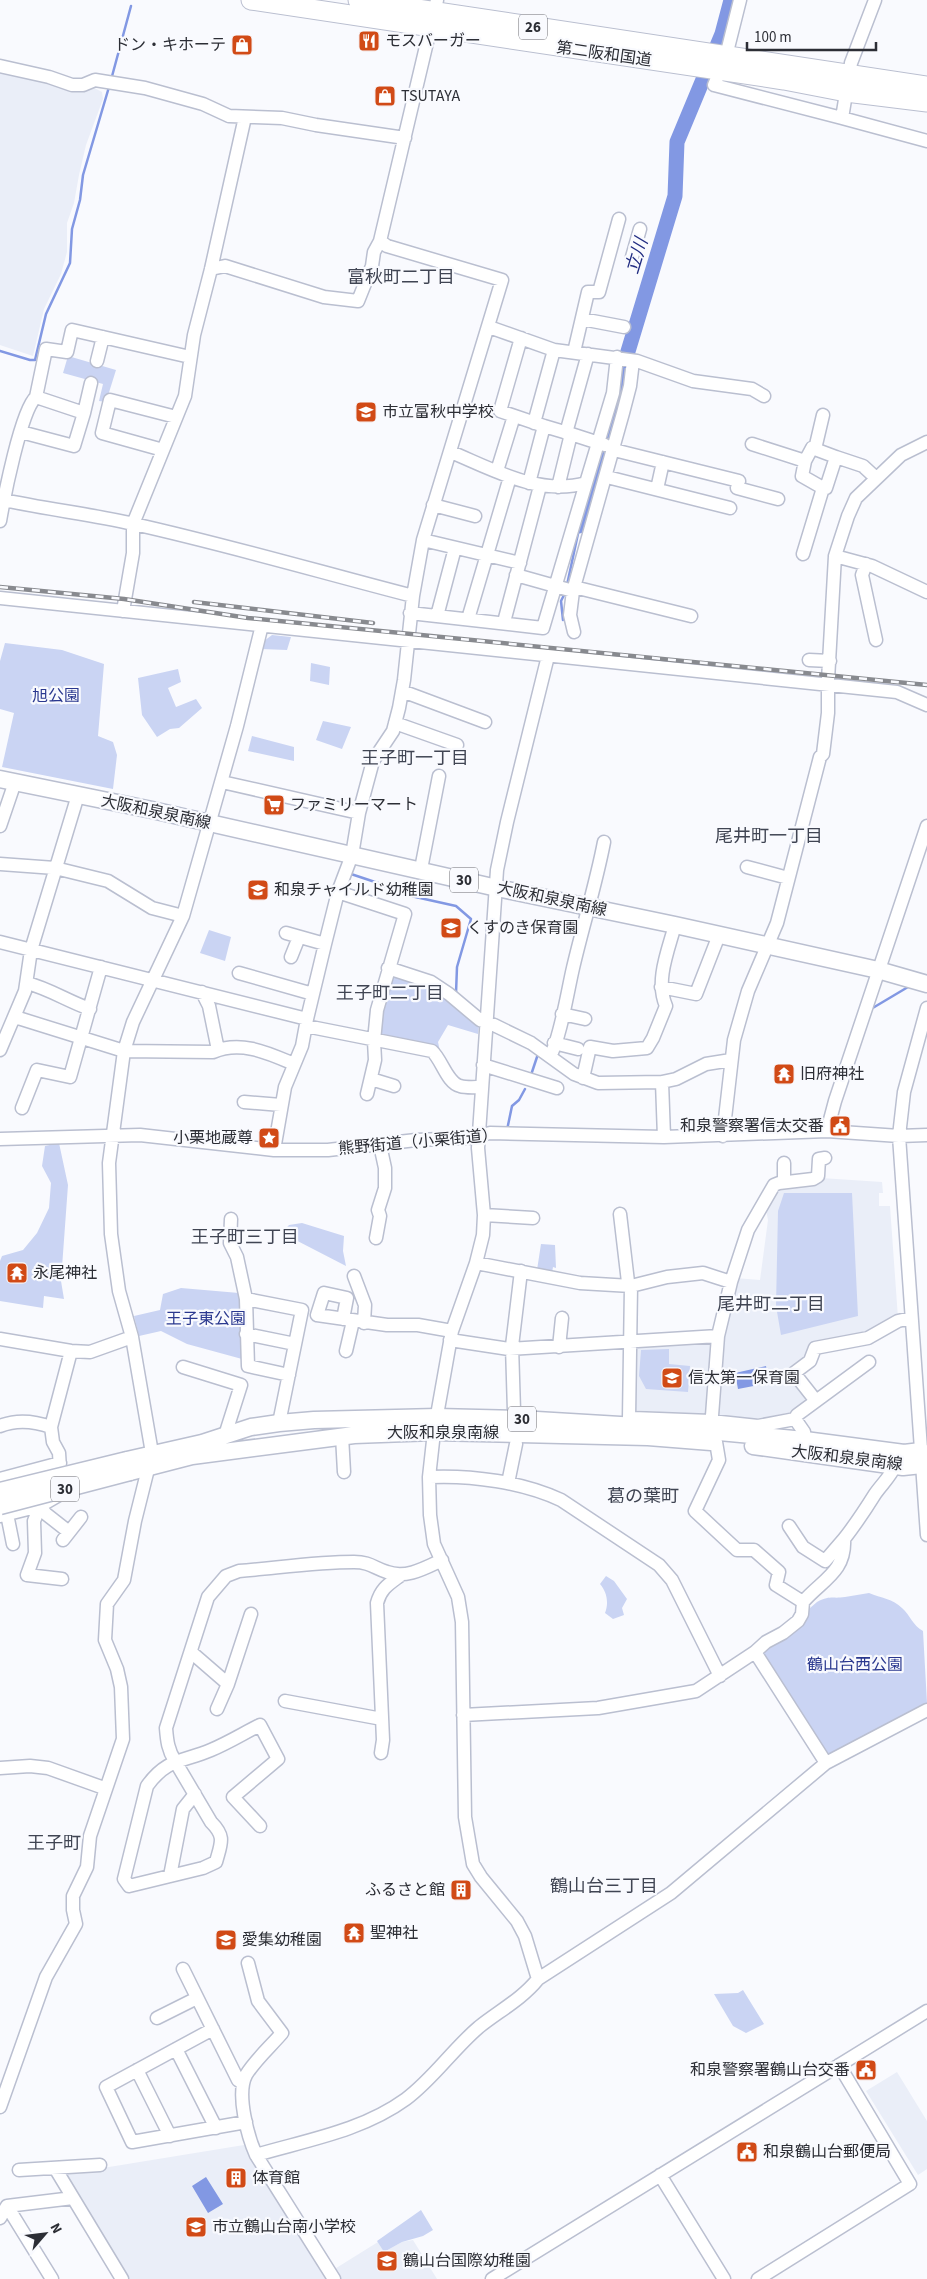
<svg xmlns="http://www.w3.org/2000/svg" width="927" height="2279" font-family="'Source Sans 3','Noto Sans JP',sans-serif">
  <style>
    .built { fill: #eaeef8 }
    .green { fill: #cad4f3 }
    .water { fill: #8298e3 }
    .lines { fill: none; stroke-linecap: round; stroke-linejoin: round }
    .stream { stroke: #8298e3; stroke-width: 2.5 }
    .river { stroke: #8298e3; stroke-width: 15 }
    .minor-casing { stroke: #babfd0; stroke-width: 15 }
    .major-casing { stroke: #babfd0; stroke-width: 19 }
    .highway-casing { stroke: #babfd0; stroke-width: 21 }
    .minor { stroke: #fff; stroke-width: 12 }
    .major { stroke: #fff; stroke-width: 16 }
    .highway { stroke: #fff; stroke-width: 19 }
    .rail-casing { stroke: #888a8f; stroke-width: 4.5 }
    .rail { stroke: #f9fafe; stroke-width: 2.5; stroke-dasharray: 8; stroke-linecap: butt }
    .major-bridge-casing { stroke: #babfd0; stroke-width: 19; stroke-linecap: butt }
    .major-bridge { stroke: #fff; stroke-width: 16 }
    .labels { text-anchor: middle; dominant-baseline: central; stroke-width: 4.5; stroke-linejoin: round; paint-order: stroke }
    .shield { fill: #f9fafe; stroke: #6a6b71; stroke-width: 1 }
    .shield-label { font-size: 15px; font-weight: bold; fill: #2c2e35 }
    .poi-label { font-size: 16px; fill: #2c2e35; stroke: #f9fafe; text-anchor: start }
    .street-label { font-size: 16px; fill: #2c2e35; stroke: #f9fafe }
    .park-label { font-size: 16px; fill: #2a388f; stroke: #f9fafe }
    .water-label { font-size: 18px; font-style: italic; fill: #212c82; stroke: #f9fafe }
    .neighbourhood-label { font-size: 18px; fill: #404553; stroke: #f9fafe }
  </style>
  <rect width="100%" height="100%" fill="#f9fafe"/>
  <path class="built" d="M0,69L89,85L102,92L103,99L86,145L79,175L74,203L67,223V252L61,274L44,309L33,356L0,345Z
    M821,1178L882,1182L883,1193H879V1206H890L898,1318L867,1336L813,1347L792,1372L812,1400L794,1412L754,1419L716,1415L722,1337L735,1278L760,1280L768,1220L766,1210L773,1190Z
    M712,1340L708,1416L634,1410L633,1345Z
    M897,2072L927,2121V2169L918,2175L866,2091Z
    M244,2145L326,2279H128L66,2174Z
    M413,2240L437,2279H338L333,2270L378,2242L384,2252L402,2242Z"/>
  <path class="green" d="M68,356L116,370L106,402L99,401L103,384L63,373Z
    M272,635L291,637L287,650L261,649L264,641Z
    M5,643L62,650L104,664L98,736L113,742L117,755L113,789L2,767L14,713L0,709V661Z
    M311,663L330,667L329,685L310,681Z
    M178,669L181,682L168,688L176,707L196,699L202,708L179,728L170,729L157,737L142,715L138,678Z
    M323,721L351,727L342,749L316,740Z
    M252,736L294,747V761L248,751Z
    M209,930L231,937L225,961L200,953Z
    M390,973L430,984L479,1024L478,1034L448,1025L438,1042L441,1056L378,1038Z
    M59,1143L68,1185L61,1281L64,1299L44,1296L43,1308L0,1301V1261L2,1256L23,1250L37,1233L49,1208L51,1183L42,1166L45,1146Z
    M784,1193H852L858,1316L781,1335L776,1306L778,1211Z
    M302,1223L344,1236L343,1251L346,1266L282,1233L289,1225Z
    M541,1244L555,1245L556,1268L553,1267L552,1273L537,1270Z
    M181,1288L239,1293L242,1359L187,1344L161,1331L139,1336L134,1316L160,1310L163,1294Z
    M669,1349V1364L690,1366L688,1392L646,1389L639,1376L641,1350Z
    M606,1576L614,1581L627,1599L622,1608L624,1615L613,1619L605,1613C609,1603 607,1592 600,1584Z
    M869,1593C881,1598 893,1599 902,1608C910,1615 913,1626 923,1631L927,1703L918,1710L830,1756L825,1754L760,1651L817,1602C831,1595 832,1599 845,1597C853,1596 861,1594 869,1593Z
    M743,1990L764,2024L746,2033L733,2026L714,1994L738,1993Z
    M421,2210L433,2230L423,2236L402,2242L384,2252L377,2241Z"/>
  <path class="water" d="M766,1366L769,1383L738,1389L735,1373Z
    M206,2177L223,2204L208,2213L192,2186Z"/>
  <g class="lines">
    <path class="stream" d="M111,80L131,6
      M0,351L30,360H35L46,314L70,263L72,229L80,200L83,175L109,87
      M567,585L579,529
      M563,620L561,601L565,593
      M351,874L378,883L402,894L456,906L471,919L457,967L456,993
      M871,1009L908,987
      M531,1075L538,1054
      M507,1130L512,1106L519,1100L525,1089"/>
    <path class="river" d="M579,526C599,472 620,415 626,358L675,196L677,142L722,34L731,0"/>
    <g class="minor-casing">
      <path id="minor" d="M875,0L851,63L842,118L927,141
        M726,56L740,0
        M0,66L49,77L72,85H83L95,80L145,88L203,104L229,116L282,118L316,125L405,138
        M720,71L714,85L842,118
        M632,257L640,229
        M211,269L225,266L324,297L358,301L372,266L374,252L380,241
        M582,319L624,327
        M489,327L554,350L637,361L693,381L752,389L764,396
        M521,338L500,411L544,426
        M574,352L588,292H599L619,219
        M97,361L103,337
        M84,413L91,383
        M534,423L554,350
        M21,432L74,446L84,413L36,397
        M566,433L588,354
        M752,444L805,461L802,476L823,488L803,554
        M815,449L823,415
        M163,450L102,433L110,400L176,417
        M614,450L739,481
        M451,452C494,470 539,496 586,483L613,393L617,357
        M836,457L863,466L876,478
        M805,461L812,448L836,457L826,488H823
        M497,471L514,416
        M607,477L730,508
        M529,483L544,426L571,434
        M558,487L571,434L605,445
        M737,488L778,499
        M657,489L663,462
        M0,499C44,509 90,514 134,524C228,545 320,572 413,596
        M433,505L475,516
        M0,521C4,498 21,410 36,397L46,349L67,352L72,330L190,357
        M423,540L520,563
        M835,556L872,566L927,592
        M866,564L862,575L876,640
        M516,575L573,591L623,413L630,386L633,361
        M574,587L691,616
        M573,591L570,615L574,632
        M0,598L897,692L927,705
        M123,611L133,553V524L185,396L194,335L211,269L245,117
        M410,613L543,628L586,483
        M437,616L455,548
        M468,619L510,477
        M504,622L540,486
        M809,660L830,661
        M402,691L485,722
        M395,723L457,745
        M222,782L359,813
        M0,826L15,782
        M0,864L55,868L108,881L152,908L183,916
        M747,867L788,878
        M421,869L439,776
        M338,892L405,914L377,1010L374,1041L375,1060L367,1094
        M286,933L325,944
        M0,942L307,1019
        M291,957L299,937
        M388,968L431,982L449,994L480,1020L494,1025L531,1043L574,1074L598,1083L662,1082L676,1079L706,1064L731,1060
        M239,973L313,994
        M27,983C50,989 67,1001 90,1009
        M661,987L696,994L719,935
        M202,992L209,1006L218,1050
        M927,1008L904,1092L899,1136L927,1535
        M562,1014L585,1019
        M15,1017L124,1051L213,1052C241,1040 268,1053 294,1064
        M306,1026L432,1051C442,1060 447,1083 460,1086C467,1088 475,1087 481,1087
        M554,1043L578,1049
        M0,1050L25,991L31,950L78,795
        M550,1056C560,1040 568,989 573,968C583,925 596,884 604,842
        M483,1065L557,1088
        M583,1078L590,1047L613,1051L647,1048L653,1038L666,1006C655,981 668,951 675,925
        M371,1079L394,1086
        M662,1082L664,1137
        M244,1102L281,1105
        M22,1108L37,1070L70,1077L101,967
        M827,1131L835,1101L927,826
        M723,1136L734,1040L748,991L777,923L820,757L823,754L828,713V680L835,556L848,516L856,498L901,455L927,442
        M0,1139L140,1135L274,1150H328L416,1140L468,1138L490,1133L664,1137L827,1131L899,1136L927,1135
        M274,1150L285,1087L302,1046L307,1019L325,944L338,892L352,855L359,813L373,761L393,731L399,708L404,680L413,596L423,540L502,280L387,246L380,241L437,0
        M784,1182V1163
        M620,1214L628,1282L631,1286L629,1418
        M484,1215L533,1218
        M231,1219L230,1243L237,1257L246,1299L302,1310L279,1423
        M376,1238L380,1216L378,1210L385,1188V1168L380,1145
        M476,1263L580,1283L631,1286L667,1277L703,1273L731,1282
        M354,1276L365,1305L364,1323
        M246,1299L248,1366L289,1375
        M343,1319L347,1298L324,1293L317,1315L387,1325H418L452,1331
        M246,1334L295,1344
        M0,1339L71,1351L90,1352L132,1337
        M450,1340L509,1349L718,1336
        M559,1347L562,1318
        M346,1351L353,1321
        M183,1367L241,1385L227,1429L228,1435
        M816,1401L794,1373L810,1361L815,1348L868,1338L898,1321L911,1318
        M514,1411L512,1346L521,1271
        M633,1418L711,1421L758,1426L795,1419L804,1432L805,1440
        M795,1419L797,1415L869,1362
        M0,1426C17,1419 34,1421 51,1427
        M711,1429L718,1336L731,1282L748,1230L774,1185L779,1183L813,1179L818,1176L819,1159L825,1158
        M342,1436L344,1472
        M716,1442L719,1460L695,1511L737,1550H754L779,1572L776,1585L803,1602
        M429,1477C471,1475 523,1482 561,1500L659,1565L672,1580L720,1676
        M0,1479L60,1463
        M508,1483L516,1444
        M40,1506L34,1521L35,1553L27,1575L62,1579
        M40,1506L46,1514L69,1532
        M7,1514L13,1544
        M0,1516L40,1506L59,1495L61,1484L59,1453L53,1442L51,1427L71,1351
        M789,1526L803,1547L825,1561L844,1539
        M63,1540L81,1517
        M191,1652L228,1684
        M755,1652L826,1763
        M285,1701L382,1719
        M217,1709L228,1684L251,1614
        M463,1715L598,1708L696,1691L755,1652L766,1642L783,1633L798,1621L802,1614L803,1602C822,1580 846,1572 844,1539C855,1525 865,1510 875,1494C882,1484 890,1477 895,1466
        M381,1753L383,1740L377,1603C381,1588 389,1584 401,1575
        M0,1768L30,1766L48,1768L104,1788
        M260,1826L233,1797L278,1759L260,1725C244,1733 228,1743 211,1750C183,1762 167,1758 147,1786L124,1879L129,1886L203,1868L216,1862C221,1843 226,1837 211,1822L175,1761C168,1750 167,1741 166,1728L208,1597L226,1576L239,1571C277,1568 316,1562 354,1562C370,1562 374,1568 387,1572C406,1579 425,1568 442,1560
        M170,1876L183,1809L195,1794
        M248,1963L258,2001L282,2033C271,2046 255,2060 246,2075C236,2094 248,2137 256,2155L334,2279
        M183,1969L238,2080L243,2083
        M538,1979L525,1936L517,1921L481,1877L473,1864L465,1817L462,1622L458,1597L434,1544L430,1515L429,1477L434,1432L452,1331L476,1263L483,1235L484,1215L478,1148L497,870L507,822L548,656
        M157,2018L197,1998
        M213,2029L106,2087L132,2142L246,2122
        M176,2049L216,2128
        M137,2070L170,2136
        M0,2107L46,1977L76,1924L73,1910V1896L87,1867L90,1836L123,1739L121,1687L117,1669L105,1640L107,1604L124,1580L135,1521L152,1453L132,1337L119,1291L111,1234L109,1163L124,1051L133,1022L183,916L237,726L262,625
        M256,2155C307,2140 362,2131 406,2099C433,2079 453,2049 479,2027C499,2011 522,1999 538,1979L671,1893L826,1763L927,1710
        M55,2168L122,2279
        M19,2170L100,2165
        M660,2175L724,2279
        M7,2206L52,2279
        M0,2218L7,2206L73,2198
        M492,2279L927,2011
        M758,2279L910,2184L839,2065"/>
    </g>
    <g class="major-casing">
      <path id="major" d="M0,779L152,810L497,888L675,925L878,970L927,984
        M753,1446L903,1467L922,1465
        M127,1460L202,1443L251,1427L279,1423L314,1420L437,1417L520,1419L687,1429L805,1440L904,1453L921,1451
        M130,1472L192,1456L354,1435L434,1432L648,1437L711,1442"/>
    </g>
    <g class="highway-casing">
      <path id="highway" d="M251,0L784,80L846,92L927,102
        M358,0L927,86"/>
    </g>
    <use href="#minor" class="minor"/>
    <use href="#major" class="major"/>
    <use href="#highway" class="highway"/>
    <g class="rail-casing">
      <path id="rail" d="M0,587L124,599L248,618L927,685
        M194,602L373,623"/>
    </g>
    <use href="#rail" class="rail"/>
    <g class="major-bridge-casing">
      <path id="major-bridge" d="M0,1491L127,1460
        M0,1506L130,1472"/>
    </g>
    <use href="#major-bridge" class="major-bridge"/>
  </g>
  <defs>
    <g id="restaurant-square" transform="scale(1.125)"><rect x="-9" y="-9" width="18" height="18" rx="4" fill="#d14a16" stroke="#f9fafe"/><path d="M-5-6h1v4h1v-4h1v4h1v-4h1v5L-1.5 .5V6h-2V.5L-5-1ZM5-6V6H3V1.5H1.5Q1.5-4 5-6Z" fill="#fff"/></g>
    <g id="shop-square" transform="scale(1.125)"><rect x="-9" y="-9" width="18" height="18" rx="4" fill="#d14a16" stroke="#f9fafe"/><path d="M-5-2.5h2.3a2.7 3.5 0 0 1 5.4 0H5L5.5 6h-11ZM-1.5-2.5h3a1.5 2.3 0 0 0-3 0Z" fill="#fff"/></g>
    <g id="school-square" transform="scale(1.125)"><rect x="-9" y="-9" width="18" height="18" rx="4" fill="#d14a16" stroke="#f9fafe"/><path d="M0-5L7-2L0 1L-7-2ZM-4 1L0 2.5L4 1V4Q0 6-4 4Z" fill="#fff"/></g>
    <g id="supermarket-square" transform="scale(1.125)"><rect x="-9" y="-9" width="18" height="18" rx="4" fill="#d14a16" stroke="#f9fafe"/><path d="M-6-5.5h2.5l.6 2H6L4.5 2H-2.5L-4.4-4H-6ZM-1.5 3.2a1.3 1.3 0 1 0 .1 0ZM3 3.2a1.3 1.3 0 1 0 .1 0Z" fill="#fff"/></g>
    <g id="temple-square" transform="scale(1.125)"><rect x="-9" y="-9" width="18" height="18" rx="4" fill="#d14a16" stroke="#f9fafe"/><path d="M0-6L5-2H3V0L6.5 2.5H4V6H1.5V3h-3V6H-4V2.5H-6.5L-3 0V-2H-5Z" fill="#fff"/></g>
    <g id="civic-square" transform="scale(1.125)"><rect x="-9" y="-9" width="18" height="18" rx="4" fill="#d14a16" stroke="#f9fafe"/><path d="M-.6-6.5H3V-4.5H.6V-3L4-1V1h2V6H-6V1h2V-1L-.6-3ZM-1.2 2.5V6h2.4V2.5Z" fill="#fff"/></g>
    <g id="sight-square" transform="scale(1.125)"><rect x="-9" y="-9" width="18" height="18" rx="4" fill="#d14a16" stroke="#f9fafe"/><path d="M0-6L1.8-2.2L6-1.7L2.9 1.2L3.7 5.4L0 3.3L-3.7 5.4L-2.9 1.2L-6-1.7L-1.8-2.2Z" fill="#fff"/></g>
    <g id="building-square" transform="scale(1.125)"><rect x="-9" y="-9" width="18" height="18" rx="4" fill="#d14a16" stroke="#f9fafe"/><path d="M-4-6H4V6H1V3H-1V6H-4ZM-2.5-4.3h1.7v1.8h-1.7ZM.8-4.3h1.7v1.8H.8ZM-2.5-1h1.7V.8h-1.7ZM.8-1h1.7V.8H.8Z" fill="#fff"/></g>
  </defs>
  <g fill-rule="evenodd">
    <use href="#restaurant-square" x="369" y="41"/>
    <use href="#shop-square" x="242" y="45"/>
    <use href="#shop-square" x="385" y="96"/>
    <use href="#school-square" x="366" y="412"/>
    <use href="#supermarket-square" x="274" y="805"/>
    <use href="#school-square" x="258" y="890"/>
    <use href="#school-square" x="451" y="928"/>
    <use href="#temple-square" x="784" y="1074"/>
    <use href="#civic-square" x="840" y="1126"/>
    <use href="#sight-square" x="269" y="1138"/>
    <use href="#temple-square" x="17" y="1273"/>
    <use href="#school-square" x="672" y="1378"/>
    <use href="#building-square" x="461" y="1890"/>
    <use href="#temple-square" x="354" y="1933"/>
    <use href="#school-square" x="226" y="1940"/>
    <use href="#civic-square" x="866" y="2070"/>
    <use href="#civic-square" x="747" y="2152"/>
    <use href="#building-square" x="236" y="2178"/>
    <use href="#school-square" x="196" y="2227"/>
    <use href="#school-square" x="387" y="2261"/>
  </g>
  <g class="labels">
    <g class="shield">
      <rect x="519" y="14.5" width="28" height="25" rx="4"/>
      <rect x="450" y="867.5" width="28" height="25" rx="4"/>
      <rect x="508" y="1406.5" width="28" height="25" rx="4"/>
      <rect x="51" y="1476.5" width="28" height="25" rx="4"/>
    </g>
    <g class="shield-label">
      <text x="533" y="27">26</text>
      <text x="464" y="880">30</text>
      <text x="522" y="1419">30</text>
      <text x="65" y="1489">30</text>
    </g>
    <g class="poi-label">
      <text x="385" y="41">モスバーガー</text>
      <text x="226" y="45" text-anchor="end">ドン・キホーテ</text>
      <text x="401" y="96">TSUTAYA</text>
      <text x="382" y="412">市立富秋中学校</text>
      <text x="290" y="805">ファミリーマート</text>
      <text x="274" y="890">和泉チャイルド幼稚園</text>
      <text x="467" y="928">くすのき保育園</text>
      <text x="800" y="1074">旧府神社</text>
      <text x="824" y="1126" text-anchor="end">和泉警察署信太交番</text>
      <text x="253" y="1138" text-anchor="end">小栗地蔵尊</text>
      <text x="33" y="1273">永尾神社</text>
      <text x="688" y="1378">信太第一保育園</text>
      <text x="445" y="1890" text-anchor="end">ふるさと館</text>
      <text x="370" y="1933">聖神社</text>
      <text x="242" y="1940">愛集幼稚園</text>
      <text x="850" y="2070" text-anchor="end">和泉警察署鶴山台交番</text>
      <text x="763" y="2152">和泉鶴山台郵便局</text>
      <text x="252" y="2178">体育館</text>
      <text x="212" y="2227">市立鶴山台南小学校</text>
      <text x="403" y="2261">鶴山台国際幼稚園</text>
    </g>
    <g class="street-label">
      <text transform="translate(604 54) rotate(8)">第二阪和国道</text>
      <text transform="translate(156 812) rotate(12)">大阪和泉泉南線</text>
      <text transform="translate(552 899) rotate(12)">大阪和泉泉南線</text>
      <text transform="translate(418 1142) rotate(-5)">熊野街道（小栗街道）</text>
      <text x="443" y="1433">大阪和泉泉南線</text>
      <text transform="translate(847 1458) rotate(7)">大阪和泉泉南線</text>
    </g>
    <g class="park-label">
      <text x="56" y="696">旭公園</text>
      <text x="206" y="1319">王子東公園</text>
      <text x="855" y="1665">鶴山台西公園</text>
    </g>
    <g class="water-label">
      <text transform="translate(637 256) rotate(-73)">立川</text>
    </g>
    <g class="neighbourhood-label">
      <text x="401" y="277">富秋町二丁目</text>
      <text x="415" y="758">王子町一丁目</text>
      <text x="769" y="836">尾井町一丁目</text>
      <text x="390" y="993">王子町二丁目</text>
      <text x="245" y="1237">王子町三丁目</text>
      <text x="771" y="1304">尾井町二丁目</text>
      <text x="643" y="1496">葛の葉町</text>
      <text x="54" y="1843">王子町</text>
      <text x="604" y="1886">鶴山台三丁目</text>
    </g>
  </g>
  <g transform="translate(45 2234) rotate(62)" stroke="#f9fafe" stroke-width="4" paint-order="stroke">
  <path d="M0-4L9 19L0 12L-9 19Z" fill="#2c2e35"/>
  <text y="-8" font-size="14" font-weight="bold" text-anchor="middle" fill="#2c2e35">N</text>
  </g>
  <path d="M747 42v8h129v-8" fill="none" stroke="#2c2e35" stroke-width="2.5"/>
  <text x="754" y="42" font-size="15" fill="#2c2e35" stroke="#f9fafe" stroke-width="4" paint-order="stroke">100 m</text>
</svg>
